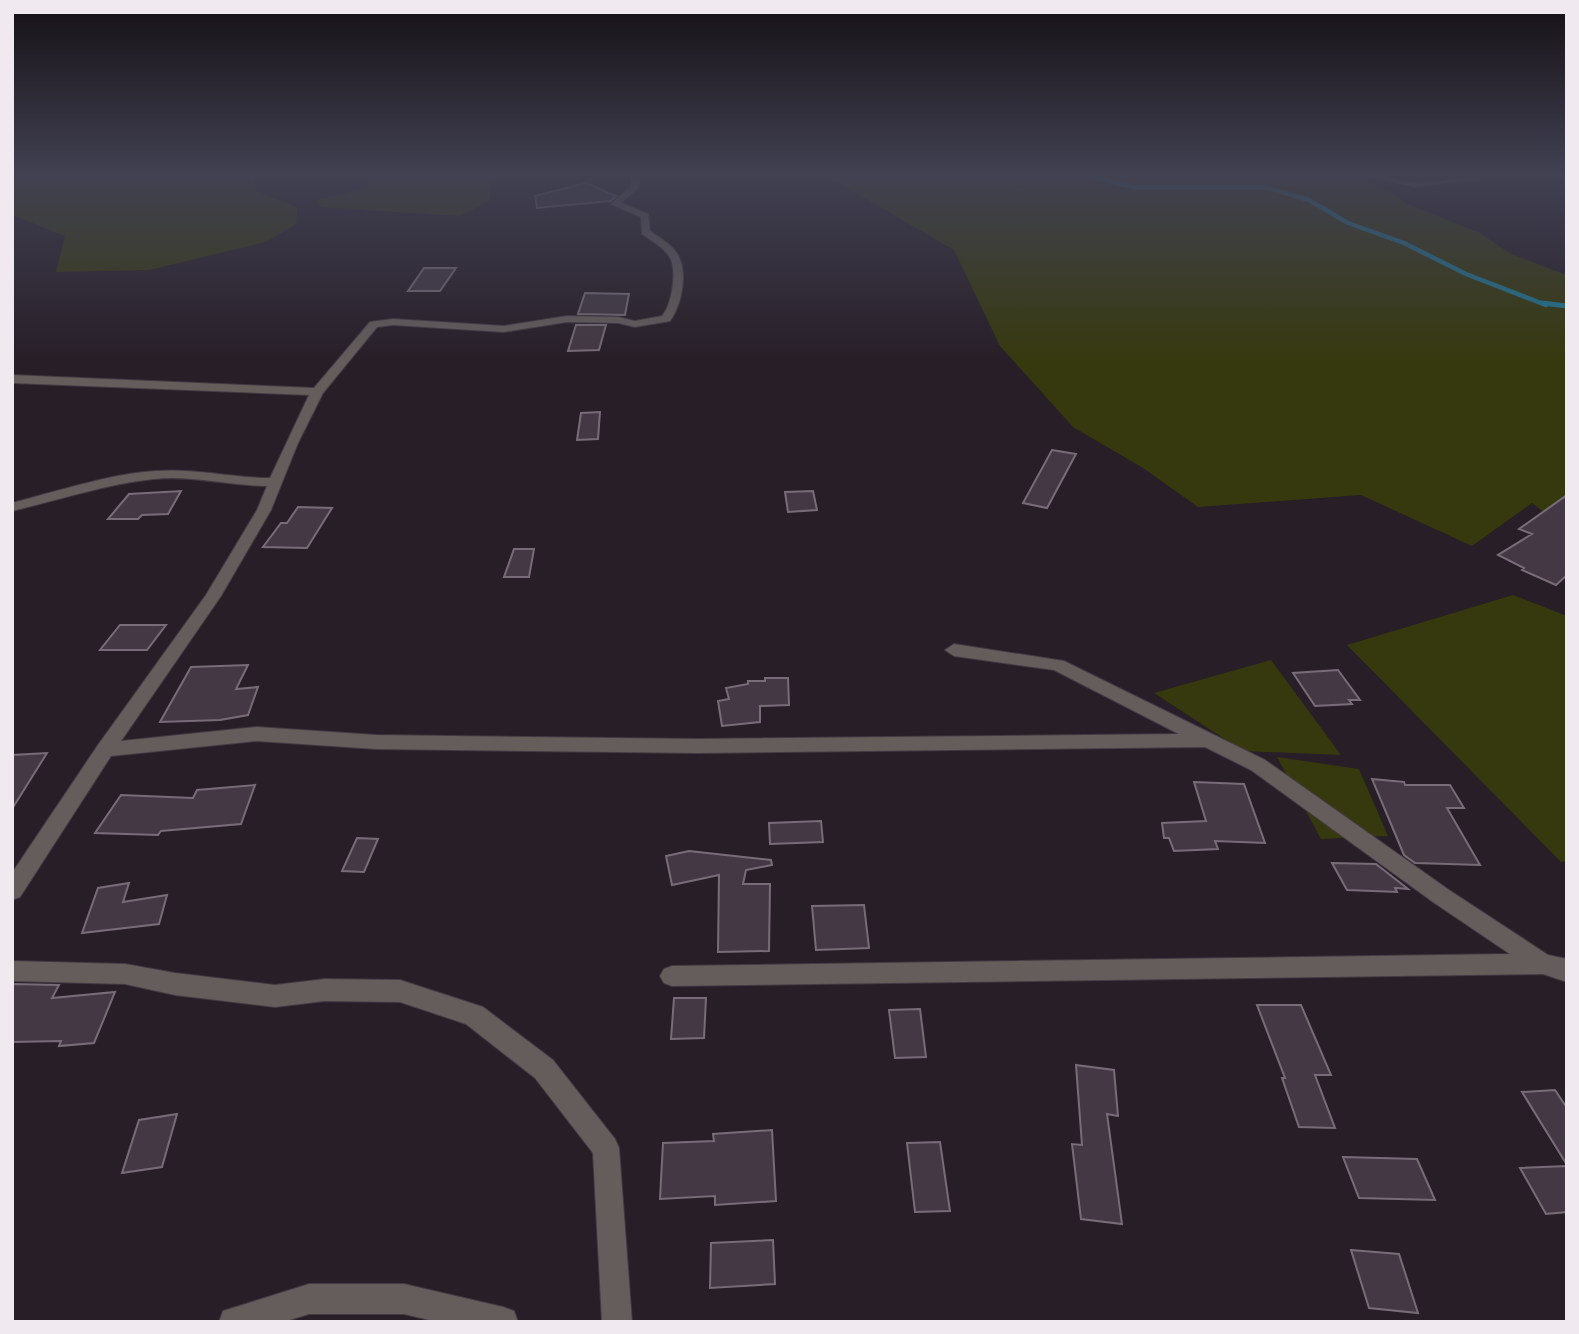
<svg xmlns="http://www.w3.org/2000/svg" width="1579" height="1334" font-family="'Fira Sans Condensed',sans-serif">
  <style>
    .green { fill: #36390d }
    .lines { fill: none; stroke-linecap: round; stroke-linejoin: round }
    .stream-far1 { stroke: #1e7a95; stroke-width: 4.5 }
    .stream { stroke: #1e7a95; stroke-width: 5 }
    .building { fill: #433843; stroke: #786c78; stroke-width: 2 }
    .minor-casing { stroke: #433a43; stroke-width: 2 }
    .minor { fill: #655d5c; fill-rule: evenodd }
  </style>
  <rect width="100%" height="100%" fill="#271e27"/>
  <path class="green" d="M12,176H256L254,178L256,191L297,207L296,224L266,242L149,270L56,272L65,236L12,215Z
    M371,176H492L493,177L489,201L459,216L321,207L316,200L363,189Z
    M827,176H1356L1394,194L1405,203L1480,233L1511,254L1567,275V530L1532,503L1472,546L1361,495L1198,507L1143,468L1073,427L1000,346L954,250Z
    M1513,595L1567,616V861L1561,862L1347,645Z
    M1271,660L1341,755L1243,751L1154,693Z
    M1277,757L1359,769L1388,836L1321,839Z"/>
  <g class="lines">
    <path class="stream-far1" d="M1090,176L1133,187H1265L1309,200L1348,223L1404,243L1466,274L1546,305"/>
    <path class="stream" d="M1542,303L1567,306"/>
  </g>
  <path class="building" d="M586,183L616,196L611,201L537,208L535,196Z
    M424,268H456L440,291H408Z
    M585,293L629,294L625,315L578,314Z
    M576,325H606L599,350L568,351Z
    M600,412L598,439L577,440L581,413Z
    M1052,450L1076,454L1047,508L1023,503Z
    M181,491L168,514L142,515L138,519H108L129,494Z
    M813,491L817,510L788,512L785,492Z
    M1567,495V575L1556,585L1522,570L1524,568L1498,555L1532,534L1519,529Z
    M298,507L332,508L307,548L263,547L281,523H287Z
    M514,549H534L529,577H504Z
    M120,625H166L147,650H100Z
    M248,665L236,689L258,687L248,715L220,720L160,722L191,667Z
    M1338,670L1360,700H1349L1352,704L1315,706L1293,673Z
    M765,678H788L789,705L760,706V722L722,726L718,701L729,699L726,688L748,684V681H765Z
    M47,753L12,809V755Z
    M1372,779L1404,782L1405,785H1450L1464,808H1447L1480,865L1415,863L1404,855Z
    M1194,782L1244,784L1265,843L1215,841L1218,849L1174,851L1169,838H1164L1162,823L1206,821Z
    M255,785L241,824L161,831L158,835L95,833L121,795L193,798L197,790Z
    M821,821L823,842L770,844L769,823Z
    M357,838L378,839L364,872L342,871Z
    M689,851L771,860L772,865L746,870L743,884H770L769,951L718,952L719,875L672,885L666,856Z
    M1332,863L1376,864L1408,889L1395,888L1397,892L1347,890Z
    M129,883L123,902L167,895L159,924L82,933L98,888Z
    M864,905L869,948L816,950L812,906Z
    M12,984L59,985L52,998L115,992L94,1043L59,1046L61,1041L12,1042Z
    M674,998H706L704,1038L671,1039Z
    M1257,1005H1301L1331,1075H1315L1335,1128L1299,1127L1282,1078H1285Z
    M920,1009L926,1057L895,1058L889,1010Z
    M1076,1065L1114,1070L1118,1116L1107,1114L1122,1224L1081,1219L1072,1144L1082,1145Z
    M1555,1090L1567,1108V1165L1522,1092Z
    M177,1114L162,1167L122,1173L139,1120Z
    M772,1130L776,1201L715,1205V1196L660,1199L663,1143L714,1141L713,1134Z
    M940,1142L950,1211L915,1212L907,1143Z
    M1343,1157L1417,1159L1435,1200L1359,1198Z
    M1567,1166V1212L1546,1214L1520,1168Z
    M773,1240L775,1284L710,1288L711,1243Z
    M1351,1250L1399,1254L1418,1313L1369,1308Z"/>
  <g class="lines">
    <g class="minor-casing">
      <path id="minor" d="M632,176H640L639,187L621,203L648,214L650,231C658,237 670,243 676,252C689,270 682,305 670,321L635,327L618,323L567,322L504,332L393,325L377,327L323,393L298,443L271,510L221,596L121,741L257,727L376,735L698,739L1179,734L1054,670L954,656L945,650L954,644L1064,661L1265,760L1449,890L1548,955L1567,959V982L1543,974L672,986L664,983L660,976L664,969L672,966L1510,954L1433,902L1251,770L1205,747L698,753L376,749L257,741L111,756L20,897L12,900V873L98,745L206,595L257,510L267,486C229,486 192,475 154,479C106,484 59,500 12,511V503C59,491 108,474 156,471C195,468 232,478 270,478L309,395L12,383V375L314,388L370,322L393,319L504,326L567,316L618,317L635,321L662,316C672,305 678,269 669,256C663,247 651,240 642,234L641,217L611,204L631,186Z
        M1367,176H1383L1415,183L1502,176L1415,187Z
        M12,961L125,964L175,973L275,985L325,979L400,980L483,1007L553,1060L615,1139L619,1148L632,1322H602L593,1153L535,1078L466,1024L400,1002L325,1001L275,1007L175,995L125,984L12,981Z
        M309,1284H404L503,1307L514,1311L518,1322H438L404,1314H309L283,1322H219L223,1311Z"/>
    </g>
    <use href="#minor" class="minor"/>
  </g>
  <linearGradient id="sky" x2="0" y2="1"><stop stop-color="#151015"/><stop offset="0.48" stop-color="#414152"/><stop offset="1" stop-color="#414152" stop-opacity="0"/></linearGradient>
  <rect width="1579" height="363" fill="url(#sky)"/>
  <rect width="1579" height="1334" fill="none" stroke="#f0e9f0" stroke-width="28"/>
</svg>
